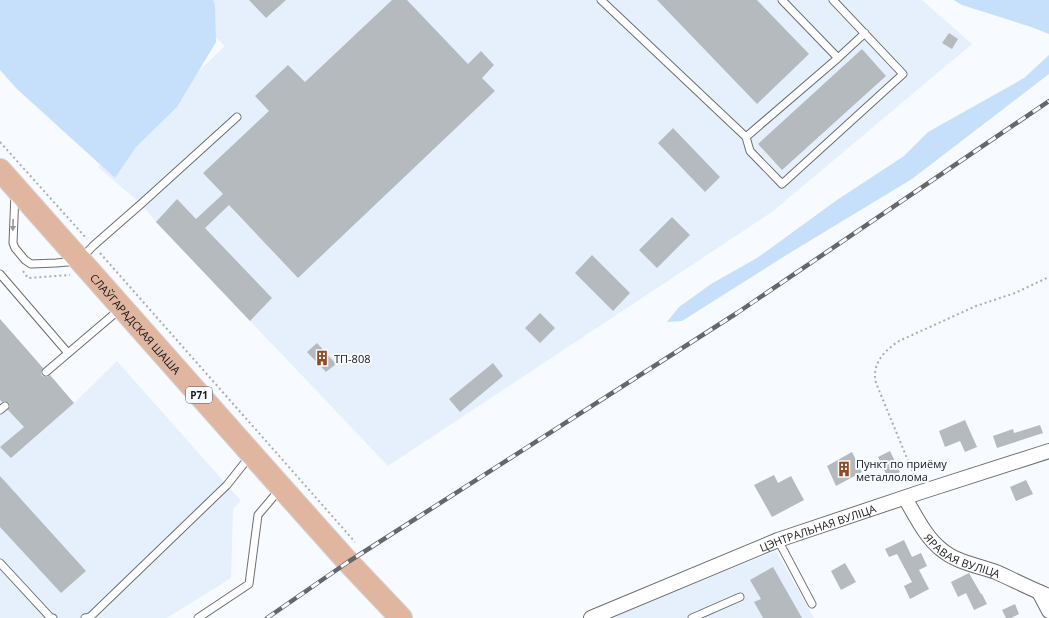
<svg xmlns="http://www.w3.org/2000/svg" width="1049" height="618" font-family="'Open Sans',sans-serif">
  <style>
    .built { fill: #e6f0fc }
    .green { fill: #c6e0fc }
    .building { fill: #b5babf }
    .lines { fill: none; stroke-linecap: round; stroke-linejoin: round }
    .lane-casing { stroke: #6a6e73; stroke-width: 9 }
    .street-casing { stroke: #6a6e73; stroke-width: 16 }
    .primary-casing { stroke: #d5d5d6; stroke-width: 24 }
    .path { stroke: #abadb1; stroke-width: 2; stroke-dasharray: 2 3; stroke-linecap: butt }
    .lane { stroke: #fff; stroke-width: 7 }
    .street { stroke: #fff; stroke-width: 14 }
    .primary { stroke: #e1b6a0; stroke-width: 22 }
    .rail-casing { stroke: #65676a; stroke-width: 4.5 }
    .rail { stroke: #f7faff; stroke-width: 3; stroke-dasharray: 9; stroke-linecap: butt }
    .oneway { fill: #969798 }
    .labels { text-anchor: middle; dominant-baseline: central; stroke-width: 4; stroke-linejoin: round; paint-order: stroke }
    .shield { fill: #f7faff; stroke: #5a5b5e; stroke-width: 1 }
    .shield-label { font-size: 10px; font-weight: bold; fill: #161719 }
    .street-label { font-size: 11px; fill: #161719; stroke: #f7faff }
    .poi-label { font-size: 11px; fill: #161719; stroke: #f7faff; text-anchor: start }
  </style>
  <rect width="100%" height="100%" fill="#f7faff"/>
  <path class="built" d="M175,0H922L972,44L772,212L388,466L156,222L141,204L98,167L225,46Z
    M0,319L74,403L117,361L241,501L233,509L231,578L167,618H0Z
    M776,551L814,618H610Z"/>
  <path class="green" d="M0,0H213L215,5L216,42L177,107L136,147L115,178L17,89L0,70Z
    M954,0H1049V34L1031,27L962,5Z
    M1049,55V74L912,179L788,254L682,321L667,322L679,307L711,284L757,258L837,200L904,156L928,132L1024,78Z"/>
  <path class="building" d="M249,0H286L266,18Z
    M392,0H407L468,64L481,51L494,65L482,78L495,91L298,278L229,205L205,228L272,298L250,321L156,222L177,199L196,219L223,194L203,173L269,111L255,96L288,65L305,82Z
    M657,0H757L809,54L757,104Z
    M949,33L958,39L952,49L942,43Z
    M862,49L886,76L782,170L758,144Z
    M673,128L720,177L705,192L658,143Z
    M672,217L690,235L657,268L639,250Z
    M592,255L630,293L613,311L575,273Z
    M540,313L555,328L540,343L525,328Z
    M0,319L43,368L41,373L42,376L47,377L50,375L74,403L11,458L0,447L24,427L8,410L10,406L9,403L5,401L2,402L0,400Z
    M317,343L336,364L326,372L307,352Z
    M493,363L503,376L460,412L449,399Z
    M965,420L977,447L965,452L960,441L945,447L939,431Z
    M1040,425L1043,433L997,448L993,436L1013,429L1014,433Z
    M890,451L900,472L888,478L878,457Z
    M852,452L862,472L836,486L827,466Z
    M774,475L778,483L791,476L804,500L772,517L754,485Z
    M0,476L86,571L61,593L0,527Z
    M1026,480L1033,494L1016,501L1010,487Z
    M904,540L912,557L921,553L927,566L919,570L929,589L910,599L904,586L912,582L897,554L889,557L885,549Z
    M845,563L856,582L841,590L831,571Z
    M773,567L802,618H763L754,602L761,599L750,580Z
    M969,573L981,594H982L987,604L974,610L966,593L958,597L951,582Z
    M1015,604L1019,614L1011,618H1006L1002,610Z"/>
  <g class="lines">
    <g class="lane-casing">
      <path id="lane" d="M601,0L746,137L750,151L782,184L903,74L833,0
        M838,58L865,33
        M746,137L838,58L782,0
        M15,193L13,243L15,248L25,260L31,264L56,263L79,261L93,246L141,204L237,117
        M0,274L68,353
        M46,372L120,309
        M0,410L5,406
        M778,540L812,604
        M0,563L50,617L53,618
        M85,618L90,617L227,485L250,456
        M198,618L249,584L258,515L280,489
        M692,618L740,597"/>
    </g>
    <g class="street-casing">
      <g id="street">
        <path id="s1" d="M905,498C915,515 926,538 942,550C956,562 979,566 996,572C1014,580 1031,589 1049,596"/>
        <path d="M1039,592L1049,611"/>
        <path id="s2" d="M591,618L778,540L921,492L1049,451"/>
      </g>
    </g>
    <g class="primary-casing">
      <g id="primary">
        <path id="s3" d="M0,170L281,487L348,562L401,618"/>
      </g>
    </g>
    <path class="path" d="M0,142L87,239
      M100,253L355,542
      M23,271L28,278L70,275
      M916,480L876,383C871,364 885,350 899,341L976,306L1015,293L1049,277"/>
    <use href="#lane" class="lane"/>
    <use href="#street" class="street"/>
    <use href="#primary" class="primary"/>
    <g class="rail-casing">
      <path id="rail" d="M267,618L348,562L737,313L1049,101"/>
    </g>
    <use href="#rail" class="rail"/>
  </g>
  <defs><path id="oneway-solid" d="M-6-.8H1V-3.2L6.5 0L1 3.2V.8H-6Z"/></defs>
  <use class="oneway" href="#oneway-solid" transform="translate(13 225) rotate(92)"/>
  <defs>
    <g id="building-bare" transform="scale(1.2)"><path d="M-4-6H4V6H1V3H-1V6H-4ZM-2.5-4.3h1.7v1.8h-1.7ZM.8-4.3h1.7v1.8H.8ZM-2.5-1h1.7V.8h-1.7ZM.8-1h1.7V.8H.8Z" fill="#914a24" stroke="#f7faff" stroke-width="2.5" paint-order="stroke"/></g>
  </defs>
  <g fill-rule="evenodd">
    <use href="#building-bare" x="322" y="358"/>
    <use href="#building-bare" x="844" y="469"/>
  </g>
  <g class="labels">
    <rect class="shield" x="186" y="387" width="26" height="16" rx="3"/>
    <g class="shield-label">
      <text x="199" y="395">Р71</text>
    </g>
    <g class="street-label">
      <text stroke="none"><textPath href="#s3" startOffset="205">СЛАЎГАРАДСКАЯ ШАША</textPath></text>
      <text stroke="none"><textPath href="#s2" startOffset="244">ЦЭНТРАЛЬНАЯ ВУЛІЦА</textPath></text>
      <text stroke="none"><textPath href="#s1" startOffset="85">ЯРАВАЯ ВУЛІЦА</textPath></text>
    </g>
    <g class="poi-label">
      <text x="334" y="358">ТП-808</text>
      <text x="856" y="463">Пункт по приёму<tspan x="856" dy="13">металлолома</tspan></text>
    </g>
  </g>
</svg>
